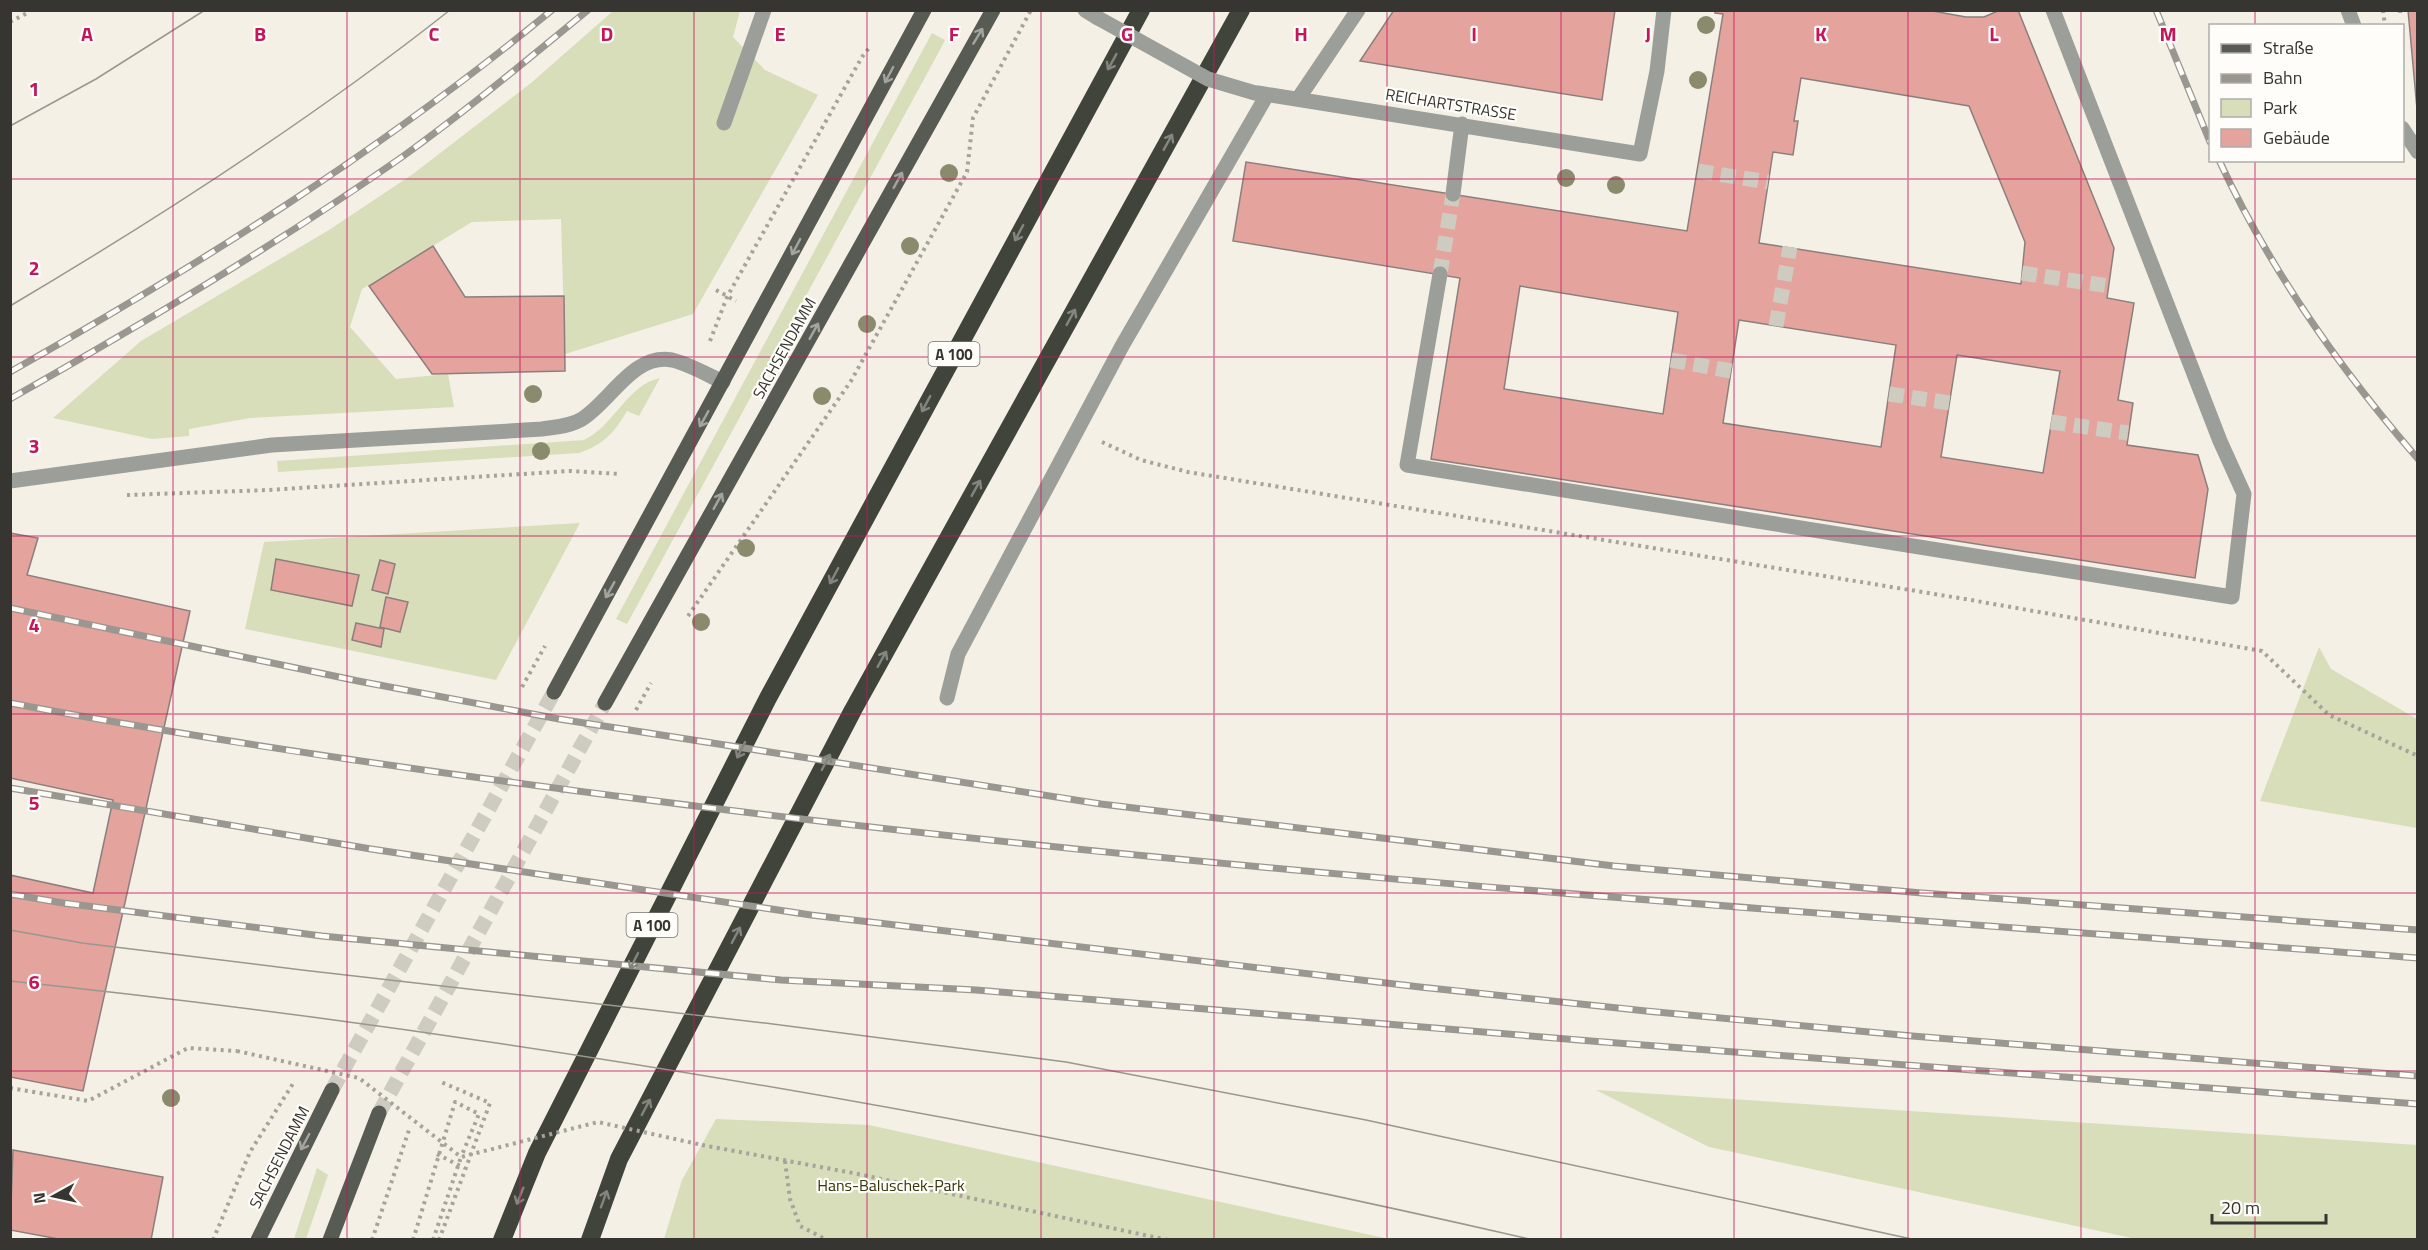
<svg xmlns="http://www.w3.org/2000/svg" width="2428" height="1250" font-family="'Titillium Web',sans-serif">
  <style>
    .green { fill: #d8ddba }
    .building { fill: #e4a39c; stroke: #8b7f7d; stroke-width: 1.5; fill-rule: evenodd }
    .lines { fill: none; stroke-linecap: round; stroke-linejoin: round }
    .minor-tunnel { stroke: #cecbc1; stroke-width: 15; stroke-dasharray: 15 8; stroke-linecap: butt }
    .major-tunnel { stroke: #cecbc1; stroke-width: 15; stroke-dasharray: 15 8; stroke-linecap: butt }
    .path { stroke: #a5a39b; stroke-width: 4; stroke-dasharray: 3 4.5; stroke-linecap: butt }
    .minor { stroke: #9c9e99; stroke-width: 15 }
    .major { stroke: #585b54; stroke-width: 15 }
    .highway { stroke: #40443b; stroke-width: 18 }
    .tram { stroke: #99978f; stroke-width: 1.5 }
    .rail-casing { stroke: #99978f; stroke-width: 7 }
    .rail { stroke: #fffdf9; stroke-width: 4.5; stroke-dasharray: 14; stroke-linecap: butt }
    .path-bridge { stroke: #a5a39b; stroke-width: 4; stroke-dasharray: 3 4.5; stroke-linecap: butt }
    .minor-bridge { stroke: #9c9e99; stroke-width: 15 }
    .tree { fill: #8a8a6c }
    .oneway { stroke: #a3a49e }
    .oneway2 { stroke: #83857e }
    .grid { fill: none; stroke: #c2185b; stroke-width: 1.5; stroke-opacity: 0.55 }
    .labels { text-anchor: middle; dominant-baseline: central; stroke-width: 4.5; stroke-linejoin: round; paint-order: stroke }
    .shield { fill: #fffdf9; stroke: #72716d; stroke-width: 1.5 }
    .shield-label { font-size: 15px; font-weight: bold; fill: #363531 }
    .street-label { font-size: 16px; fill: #363531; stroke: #fffdf9 }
    .park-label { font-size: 16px; fill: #333709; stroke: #fffdf9 }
    .grid-label { font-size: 20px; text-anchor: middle; font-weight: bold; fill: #c2185b; stroke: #fffdf9; stroke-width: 4.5; stroke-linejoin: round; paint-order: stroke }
  </style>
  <rect width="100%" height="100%" fill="#f4f0e5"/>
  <path class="green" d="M613,11H740L733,37L765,70L818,95L693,314L565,354L561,219L472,222L362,289L350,327L396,379L448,374L454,407L250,418L189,429V436L152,439L53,418L141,341L329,230L413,174L531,83Z
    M932,33L945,40L941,48L627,624L616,619Z
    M660,378L639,416L627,411C615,432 603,445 579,453L278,472L277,461L584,440C614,426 627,385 660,378Z
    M580,523L496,680L245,629L264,542Z
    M2319,647L2331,669L2417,719V828L2260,801Z
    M1596,1090L2417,1145V1239H2136L1709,1147Z
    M716,1119L869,1125L1389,1239H664L682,1180Z
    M317,1168L328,1175L306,1239H294Z"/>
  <path class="building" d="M1394,10H1615L1602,100L1360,61Z
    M1715,10H1927L1966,17H1984L2000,10H2018L2114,248L2107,298L2134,303L2118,400L2133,403L2127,445L2198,455L2208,489L2195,578L1431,459L1460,278L1233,241L1246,162L1687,231L1723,14L1715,13ZM1801,78L1969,106L2025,242L2021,284L1759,243L1773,152L1793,155L1798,121H1794ZM1520,286L1678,312L1663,414L1504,389ZM1739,320L1896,345L1881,447L1723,423ZM1957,355L2060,371L2043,473L1941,457Z
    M2408,10H2418L2417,109Z
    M433,246L465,297L564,296L565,371L432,374L369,286Z
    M10,533L38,538L27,575L190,611L83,1091L10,1077V875L93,893L113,800L10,778Z
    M276,559L359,575L352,606L271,590Z
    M380,560L395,564L388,594L372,590Z
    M386,597L408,602L400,632L380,627Z
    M356,623L384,629L381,647L352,640Z
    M13,1150L163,1177L151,1240H64L10,1230Z"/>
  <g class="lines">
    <path class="minor-tunnel" d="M1698,171L1768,182
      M2022,273L2109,286
      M1440,274L1453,194
      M1776,326L1790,247
      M1671,360L1731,371
      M1889,394L1950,403
      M2051,422L2128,433"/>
    <path class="major-tunnel" d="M332,1090L554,692
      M379,1113L605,703"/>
    <path class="path" d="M2383,10L2385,26
      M2400,10V15
      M10,22L29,12
      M716,290L736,301
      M710,341L727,297L862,57L869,48
      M1102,442L1141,460L1188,472L1965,599L2262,651L2329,715L2418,756
      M127,495L268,490L570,471L620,474
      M688,616L851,381L967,172L973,118L1031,10
      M522,687L545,646
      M636,710L651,683
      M10,1088L88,1101L188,1048L237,1051
      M702,1145L853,1173L1168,1240
      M437,1154L464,1168
      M785,1161L790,1199L800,1226L827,1240
      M213,1240L250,1152L294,1082
      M372,1240L409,1130
      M413,1240L455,1102L479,1114L461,1157
      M439,1240L490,1103L441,1082"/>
    <path class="minor" d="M1085,10L1098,18
      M2348,10L2354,26
      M1258,93L1640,154L1657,71L1664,10
      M1298,99L1358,10
      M724,123L764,10
      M2402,128L2418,152
      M1453,194L1462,124
      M1440,274L1407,465L2232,597L2244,494L2220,441L2053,10
      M10,481L272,445L542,429C555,427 571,426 582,419C611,401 633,353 672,360C689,364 708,375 723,382
      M947,698L958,654L1122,346L1267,95"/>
    <path class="major" d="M554,692L924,10
      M605,703L993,10
      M258,1240L332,1090
      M330,1240L379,1113"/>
    <path class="highway" d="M502,1240L537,1153L768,698L1141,10
      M590,1240L619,1159L853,710L1241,10"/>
    <path class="tram" d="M10,126L96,79L205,10
      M10,306C162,216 311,120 450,10
      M10,930L82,943L302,970L765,1023L1066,1062L1366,1120L1916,1240
      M10,981C523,1035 1031,1125 1534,1240"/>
    <g class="rail-casing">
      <path id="rail" d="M2156,10L2210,142
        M2219,160C2269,268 2340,369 2418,459
        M10,372C201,264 382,150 552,10
        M10,399C144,323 276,245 402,157C466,111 527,60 588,10
        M10,608L358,681L559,719L1101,804L1614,866L1922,893L2418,930
        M10,703C222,743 435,773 648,800C1236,876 1827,913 2418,958
        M10,788L371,849L811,915L1420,987L1646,1011L1912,1036L2418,1076
        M10,894L63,903L322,936L781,980L976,990L1591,1041L2418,1104"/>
    </g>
    <use href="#rail" class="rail"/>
    <path class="path-bridge" d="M237,1051L359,1078L461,1157L598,1122L702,1145
      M433,1240L461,1157"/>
    <path class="minor-bridge" d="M1098,18L1208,79L1255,93"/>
  </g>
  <g class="tree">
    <circle cx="1706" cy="25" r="9"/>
    <circle cx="1698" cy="80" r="9"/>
    <circle cx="949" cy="173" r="9"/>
    <circle cx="1566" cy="178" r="9"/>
    <circle cx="1616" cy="185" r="9"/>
    <circle cx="910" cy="246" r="9"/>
    <circle cx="867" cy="324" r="9"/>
    <circle cx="533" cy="394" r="9"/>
    <circle cx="822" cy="396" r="9"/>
    <circle cx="541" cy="451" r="9"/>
    <circle cx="746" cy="548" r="9"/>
    <circle cx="701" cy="622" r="9"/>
    <circle cx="171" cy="1098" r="9"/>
  </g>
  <defs><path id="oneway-shaft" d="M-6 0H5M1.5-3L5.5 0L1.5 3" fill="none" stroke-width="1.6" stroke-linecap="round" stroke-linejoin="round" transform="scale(1.5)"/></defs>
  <g class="oneway">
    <use href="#oneway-shaft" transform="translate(978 36) rotate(-59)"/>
    <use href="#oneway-shaft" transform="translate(889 75) rotate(118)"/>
    <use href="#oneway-shaft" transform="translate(898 180) rotate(-61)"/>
    <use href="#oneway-shaft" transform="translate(796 247) rotate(118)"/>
    <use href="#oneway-shaft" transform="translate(814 331) rotate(-61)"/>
    <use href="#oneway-shaft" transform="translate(704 419) rotate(119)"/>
    <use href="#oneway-shaft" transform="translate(718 501) rotate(-61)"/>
    <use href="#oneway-shaft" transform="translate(610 590) rotate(119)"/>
    <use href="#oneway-shaft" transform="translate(305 1142) rotate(118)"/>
  </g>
  <g class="oneway2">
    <use href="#oneway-shaft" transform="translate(1112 62) rotate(119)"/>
    <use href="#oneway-shaft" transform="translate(1168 142) rotate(-61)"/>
    <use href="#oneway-shaft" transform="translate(1019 233) rotate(118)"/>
    <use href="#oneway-shaft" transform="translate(1071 317) rotate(-61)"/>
    <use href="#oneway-shaft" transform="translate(926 404) rotate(118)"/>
    <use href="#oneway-shaft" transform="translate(976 488) rotate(-61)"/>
    <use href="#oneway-shaft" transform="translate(834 576) rotate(118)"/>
    <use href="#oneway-shaft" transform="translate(882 659) rotate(-61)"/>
    <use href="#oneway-shaft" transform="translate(741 750) rotate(117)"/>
    <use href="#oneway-shaft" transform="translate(826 762) rotate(-62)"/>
    <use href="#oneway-shaft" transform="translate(736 935) rotate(-62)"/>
    <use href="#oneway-shaft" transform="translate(634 961) rotate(117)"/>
    <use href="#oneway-shaft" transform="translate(646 1107) rotate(-62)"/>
    <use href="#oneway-shaft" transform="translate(520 1196) rotate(112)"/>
    <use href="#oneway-shaft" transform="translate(604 1199) rotate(-70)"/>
  </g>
  <path class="grid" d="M173,10V1240M347,10V1240M520,10V1240M694,10V1240M867,10V1240M1041,10V1240M1214,10V1240M1387,10V1240M1561,10V1240M1734,10V1240M1908,10V1240M2081,10V1240M2255,10V26M2255,160V1240M10,179H2418M10,357H2418M10,536H2418M10,714H2418M10,893H2418M10,1071H2418"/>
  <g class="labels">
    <g class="shield">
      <rect x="928.5" y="342" width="51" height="24" rx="4.5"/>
      <rect x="626.5" y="913" width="51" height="24" rx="4.5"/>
    </g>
    <g class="shield-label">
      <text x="954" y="354">A 100</text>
      <text x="652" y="925">A 100</text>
    </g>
    <g class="street-label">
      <text transform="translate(1451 104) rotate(9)">REICHARTSTRASSE</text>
      <text transform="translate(784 348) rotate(-61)">SACHSENDAMM</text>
      <text transform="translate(279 1157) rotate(-63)">SACHSENDAMM</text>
    </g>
    <g class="park-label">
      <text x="891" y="1185">Hans-Baluschek-Park</text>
    </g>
  </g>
  <g class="grid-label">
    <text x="87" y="41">A</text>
    <text x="260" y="41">B</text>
    <text x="434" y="41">C</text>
    <text x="607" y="41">D</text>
    <text x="780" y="41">E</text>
    <text x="954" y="41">F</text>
    <text x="1127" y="41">G</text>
    <text x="1301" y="41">H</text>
    <text x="1474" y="41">I</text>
    <text x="1648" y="41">J</text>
    <text x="1821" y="41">K</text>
    <text x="1994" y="41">L</text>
    <text x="2168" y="41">M</text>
    <text x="34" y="96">1</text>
    <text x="34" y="275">2</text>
    <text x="34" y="453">3</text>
    <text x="34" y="632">4</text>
    <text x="34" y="810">5</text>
    <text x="34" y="989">6</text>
  </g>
  <rect width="2428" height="1250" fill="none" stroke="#363531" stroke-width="24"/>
  <rect x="2209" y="24" width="195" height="138" fill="#fffdf9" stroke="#afada9" stroke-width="1.5"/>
  <rect x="2221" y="44" width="30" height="9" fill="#585b54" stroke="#afada9" stroke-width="1.5"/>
  <text x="2263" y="54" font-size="18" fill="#363531">Straße</text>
  <rect x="2221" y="74" width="30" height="9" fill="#99978f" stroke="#afada9" stroke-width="1.5"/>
  <text x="2263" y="84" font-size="18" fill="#363531">Bahn</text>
  <rect x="2221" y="99" width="30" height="18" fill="#d8ddba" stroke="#afada9" stroke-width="1.5"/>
  <text x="2263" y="114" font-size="18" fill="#363531">Park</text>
  <rect x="2221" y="129" width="30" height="18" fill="#e4a39c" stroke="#afada9" stroke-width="1.5"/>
  <text x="2263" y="144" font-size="18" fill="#363531">Gebäude</text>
  <g transform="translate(54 1196) rotate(262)" stroke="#fffdf9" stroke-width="4.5" paint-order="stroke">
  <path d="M0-4.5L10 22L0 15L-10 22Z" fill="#363531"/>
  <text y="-9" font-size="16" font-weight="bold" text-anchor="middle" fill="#363531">N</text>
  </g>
  <path d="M2212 1214v9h114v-9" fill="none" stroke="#363531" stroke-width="3"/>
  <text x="2221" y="1214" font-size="18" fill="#363531" stroke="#fffdf9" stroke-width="4.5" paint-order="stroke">20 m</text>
</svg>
